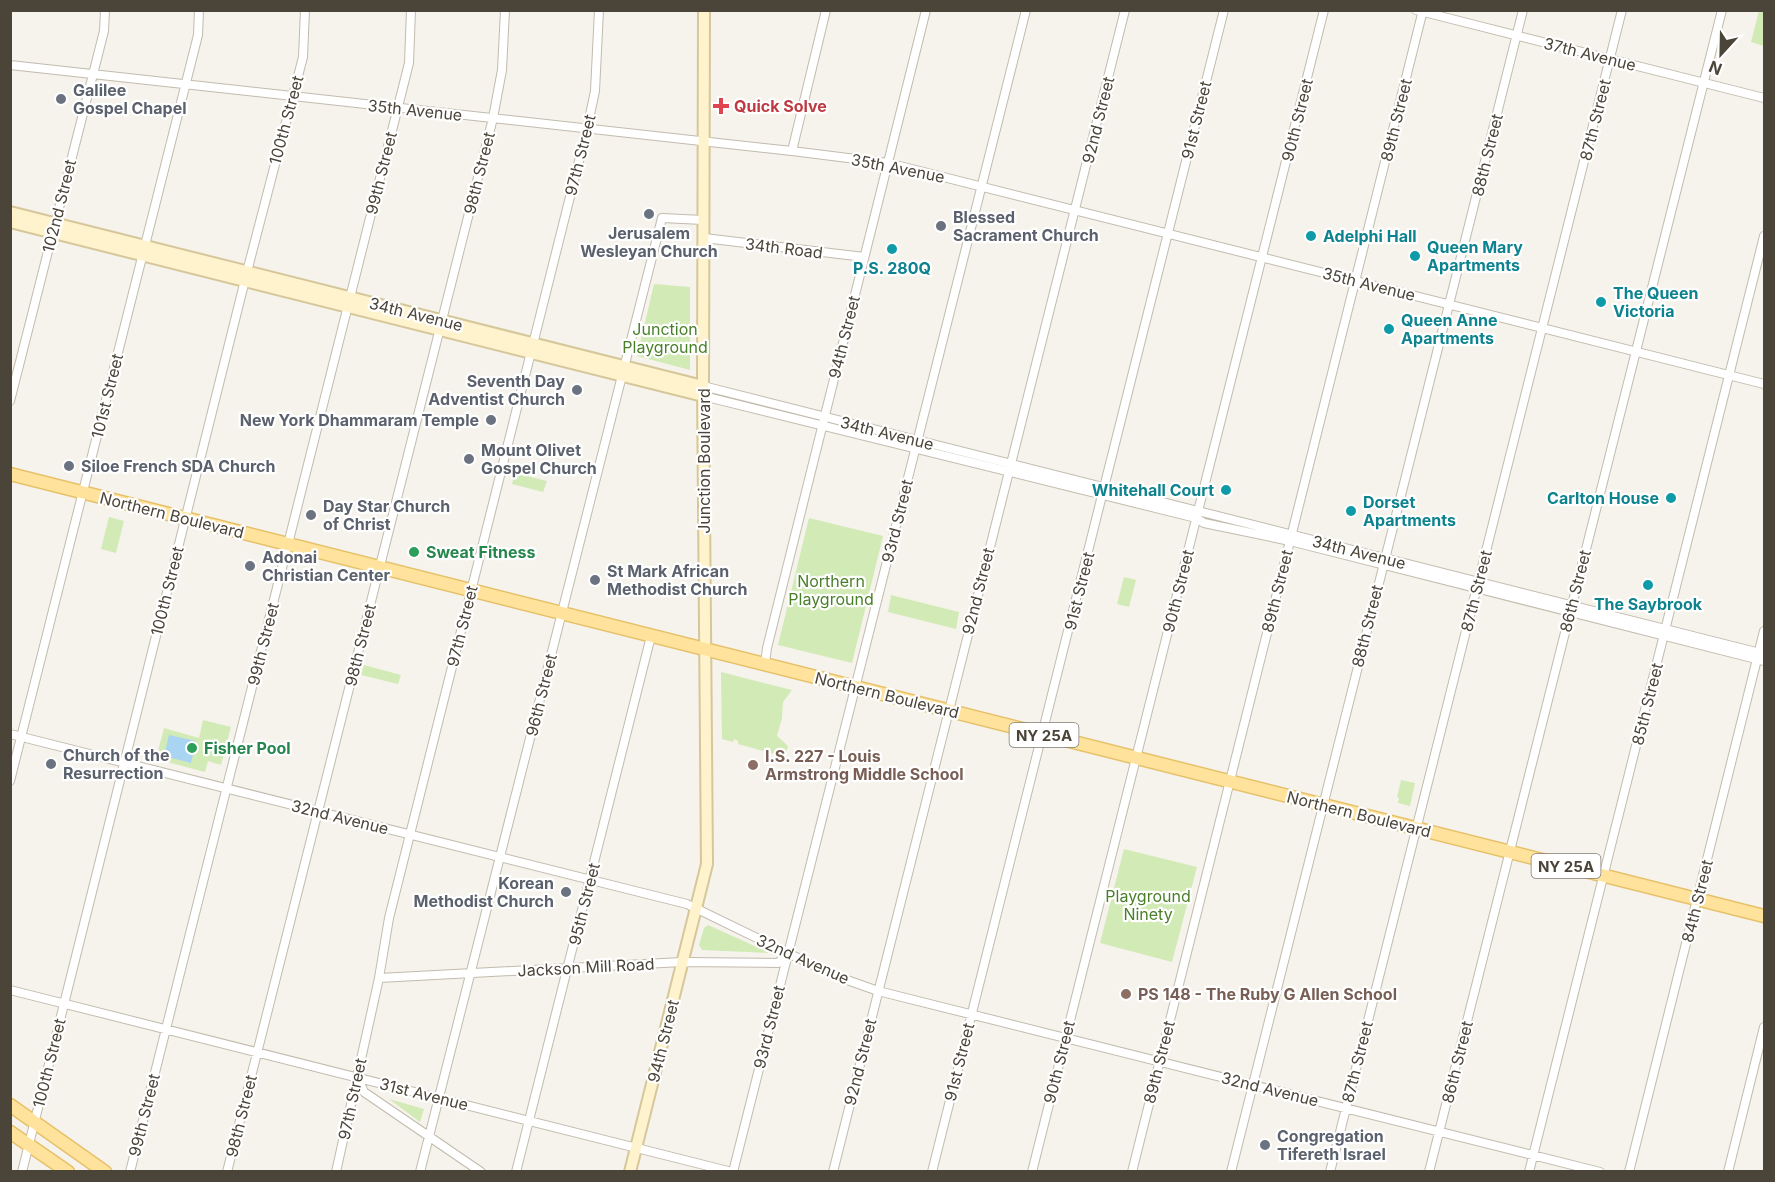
<svg xmlns="http://www.w3.org/2000/svg" width="1775" height="1182" font-family="Inter,sans-serif">
  <style>
    .green { fill: #d2eab5 }
    .water { fill: #a9d4f2 }
    .lines { fill: none; stroke-linecap: round; stroke-linejoin: round }
    .street-casing { stroke: #c2bbae; stroke-width: 10 }
    .secondary-casing { stroke: #d6c79b; stroke-width: 14 }
    .primary-casing { stroke: #e6c16a; stroke-width: 15 }
    .street { stroke: #fff; stroke-width: 8 }
    .secondary { stroke: #fff3cd; stroke-width: 10 }
    .primary { stroke: #ffe39c; stroke-width: 12 }
    .worship-dot { fill: #6b7280; stroke: #fff; stroke-width: 2 }
    .health-dot { fill: #e0444e; stroke: #fff; stroke-width: 2 }
    .culture-dot { fill: #0f9aa8; stroke: #fff; stroke-width: 2 }
    .leisure-dot { fill: #2e9e5b; stroke: #fff; stroke-width: 2 }
    .education-dot { fill: #8d6e63; stroke: #fff; stroke-width: 2 }
    .labels { text-anchor: middle; dominant-baseline: central; stroke-width: 4.5; stroke-linejoin: round; paint-order: stroke }
    .shield { fill: #fff; stroke: #817c74; stroke-width: 1.5 }
    .shield-label { font-size: 15px; font-weight: bold; fill: #4b4439 }
    .street-label { font-size: 16px; fill: #4b4439; stroke: #fff }
    .worship-label { font-size: 16px; font-weight: bold; fill: #5b616d; stroke: #fff; text-anchor: start }
    .health-label { font-size: 16px; font-weight: bold; fill: #be3a42; stroke: #fff; text-anchor: start }
    .culture-label { font-size: 16px; font-weight: bold; fill: #0d838f; stroke: #fff; text-anchor: start }
    .park-label { font-size: 16px; fill: #4a7f2a; stroke: #fff }
    .leisure-label { font-size: 16px; font-weight: bold; fill: #27864d; stroke: #fff; text-anchor: start }
    .education-label { font-size: 16px; font-weight: bold; fill: #785e54; stroke: #fff; text-anchor: start }
  </style>
  <rect width="100%" height="100%" fill="#f6f3ec"/>
  <path class="green" d="M1759,11H1764V46L1751,42Z
    M654,284L690,287V370L637,356Z
    M515,473L547,481L543,492L512,484Z
    M109,517L124,521L116,553L101,549Z
    M809,518L883,536L852,663L778,645Z
    M1124,577L1136,580L1129,607L1117,604Z
    M891,595L959,612L956,629L888,612Z
    M364,665L401,675L398,684L361,675Z
    M721,672L792,690L783,702L782,718L777,736L788,746L785,757L738,744V741L734,739L733,742L722,739Z
    M203,720L231,727L221,765L208,761L205,772L156,759L164,728L199,738Z
    M1401,780L1415,783L1410,806L1398,803L1399,798L1397,797Z
    M1124,849L1197,867L1172,962L1100,943Z
    M708,925L770,953L702,950L699,945L704,928Z
    M389,1099L424,1109L420,1122Z"/>
  <path class="water" d="M169,735L196,741L191,763L164,756Z"/>
  <g class="lines">
    <g class="street-casing">
      <path id="street" d="M1416,10L1764,98
        M10,65L792,151L888,163L1764,384
        M792,151L826,10
        M704,238L864,257
        M703,386L1764,654
        M703,396L1196,518L1204,523L1290,541L1764,661
        M10,401L104,31L105,10
        M765,664L767,648L926,10
        M10,734L687,904L833,975L878,991L1600,1172
        M10,781L198,35L199,10
        M379,978L682,962L778,963L787,954
        M10,990L732,1172
        M357,1077L364,1092L481,1172
        M22,1172L249,264L303,57L305,10
        M130,1172L409,63L411,10
        M227,1172L493,118L502,70L505,10
        M336,1172L379,978L389,918L587,129L595,91L599,10
        M420,1172L662,218L703,220
        M516,1172L651,636
        M733,1172L1026,10
        M833,1172L1125,10
        M932,1172L1224,10
        M1032,1172L1324,10
        M1132,1172L1423,10
        M1231,1172L1523,10
        M1330,1172L1622,10
        M1429,1172L1722,10
        M1529,1172L1764,236
        M1629,1172L1764,631
        M1728,1172L1764,1027"/>
    </g>
    <g class="secondary-casing">
      <path id="secondary" d="M10,212L703,386
        M10,222L703,396
        M630,1172L707,864L703,386L704,10"/>
    </g>
    <g class="primary-casing">
      <path id="primary" d="M10,474L1764,916
        M10,1105L105,1172
        M10,1132L68,1172"/>
    </g>
    <use href="#street" class="street"/>
    <use href="#secondary" class="secondary"/>
    <use href="#primary" class="primary"/>
  </g>
  <g class="worship-dot">
    <circle cx="61" cy="99" r="6"/>
    <circle cx="649" cy="214" r="6"/>
    <circle cx="941" cy="226" r="6"/>
    <circle cx="577" cy="390" r="6"/>
    <circle cx="491" cy="420" r="6"/>
    <circle cx="469" cy="459" r="6"/>
    <circle cx="69" cy="466" r="6"/>
    <circle cx="311" cy="515" r="6"/>
    <circle cx="250" cy="566" r="6"/>
    <circle cx="595" cy="580" r="6"/>
    <circle cx="51" cy="764" r="6"/>
    <circle cx="566" cy="892" r="6"/>
    <circle cx="1265" cy="1145" r="6"/>
  </g>
  <path class="health-dot" d="M718 97h6v6h6v6h-6v6h-6v-6h-6v-6h6z"/>
  <g class="culture-dot">
    <circle cx="1311" cy="236" r="6"/>
    <circle cx="892" cy="249" r="6"/>
    <circle cx="1415" cy="256" r="6"/>
    <circle cx="1601" cy="302" r="6"/>
    <circle cx="1389" cy="329" r="6"/>
    <circle cx="1226" cy="490" r="6"/>
    <circle cx="1671" cy="498" r="6"/>
    <circle cx="1351" cy="511" r="6"/>
    <circle cx="1648" cy="585" r="6"/>
  </g>
  <g class="leisure-dot">
    <circle cx="414" cy="552" r="6"/>
    <circle cx="192" cy="748" r="6"/>
  </g>
  <g class="education-dot">
    <circle cx="753" cy="765" r="6"/>
    <circle cx="1126" cy="994" r="6"/>
  </g>
  <g class="labels">
    <g class="shield">
      <rect x="1009.5" y="723" width="69" height="24" rx="4.5"/>
      <rect x="1531.5" y="854" width="69" height="24" rx="4.5"/>
    </g>
    <g class="shield-label">
      <text x="1044" y="735">NY 25A</text>
      <text x="1566" y="866">NY 25A</text>
    </g>
    <g class="street-label">
      <text transform="translate(1590 54) rotate(14)">37th Avenue</text>
      <text transform="translate(415 110) rotate(6)">35th Avenue</text>
      <text transform="translate(286 120) rotate(-75)">100th Street</text>
      <text transform="translate(1098 120) rotate(-76)">92nd Street</text>
      <text transform="translate(1196 120) rotate(-76)">91st Street</text>
      <text transform="translate(1297 120) rotate(-76)">90th Street</text>
      <text transform="translate(1396 120) rotate(-76)">89th Street</text>
      <text transform="translate(1595 120) rotate(-76)">87th Street</text>
      <text transform="translate(580 155) rotate(-76)">97th Street</text>
      <text transform="translate(1487 155) rotate(-76)">88th Street</text>
      <text transform="translate(898 168) rotate(11)">35th Avenue</text>
      <text transform="translate(381 173) rotate(-76)">99th Street</text>
      <text transform="translate(479 173) rotate(-76)">98th Street</text>
      <text transform="translate(59 206) rotate(-76)">102nd Street</text>
      <text transform="translate(784 248) rotate(7)">34th Road</text>
      <text transform="translate(1369 284) rotate(14)">35th Avenue</text>
      <text transform="translate(416 314) rotate(14)">34th Avenue</text>
      <text transform="translate(844 337) rotate(-76)">94th Street</text>
      <text transform="translate(107 396) rotate(-76)">101st Street</text>
      <text transform="translate(887 433) rotate(14)">34th Avenue</text>
      <text transform="translate(704 461) rotate(-90)">Junction Boulevard</text>
      <text transform="translate(172 515) rotate(14)">Northern Boulevard</text>
      <text transform="translate(897 521) rotate(-76)">93rd Street</text>
      <text transform="translate(1359 552) rotate(14)">34th Avenue</text>
      <text transform="translate(167 591) rotate(-76)">100th Street</text>
      <text transform="translate(978 591) rotate(-76)">92nd Street</text>
      <text transform="translate(1079 591) rotate(-76)">91st Street</text>
      <text transform="translate(1178 591) rotate(-76)">90th Street</text>
      <text transform="translate(1277 591) rotate(-76)">89th Street</text>
      <text transform="translate(1476 591) rotate(-76)">87th Street</text>
      <text transform="translate(1575 591) rotate(-76)">86th Street</text>
      <text transform="translate(462 626) rotate(-76)">97th Street</text>
      <text transform="translate(1367 626) rotate(-76)">88th Street</text>
      <text transform="translate(263 644) rotate(-76)">99th Street</text>
      <text transform="translate(360 645) rotate(-76)">98th Street</text>
      <text transform="translate(541 695) rotate(-76)">96th Street</text>
      <text transform="translate(887 695) rotate(14)">Northern Boulevard</text>
      <text transform="translate(1647 704) rotate(-76)">85th Street</text>
      <text transform="translate(1359 814) rotate(14)">Northern Boulevard</text>
      <text transform="translate(340 817) rotate(14)">32nd Avenue</text>
      <text transform="translate(1697 901) rotate(-76)">84th Street</text>
      <text transform="translate(584 904) rotate(-76)">95th Street</text>
      <text transform="translate(803 959) rotate(24)">32nd Avenue</text>
      <text transform="translate(586 967) rotate(-3)">Jackson Mill Road</text>
      <text transform="translate(769 1027) rotate(-76)">93rd Street</text>
      <text transform="translate(663 1041) rotate(-76)">94th Street</text>
      <text transform="translate(860 1062) rotate(-76)">92nd Street</text>
      <text transform="translate(959 1062) rotate(-76)">91st Street</text>
      <text transform="translate(1059 1062) rotate(-76)">90th Street</text>
      <text transform="translate(1159 1062) rotate(-76)">89th Street</text>
      <text transform="translate(1357 1062) rotate(-76)">87th Street</text>
      <text transform="translate(1457 1062) rotate(-76)">86th Street</text>
      <text transform="translate(49 1063) rotate(-76)">100th Street</text>
      <text transform="translate(1270 1089) rotate(14)">32nd Avenue</text>
      <text transform="translate(424 1094) rotate(14)">31st Avenue</text>
      <text transform="translate(352 1099) rotate(-78)">97th Street</text>
      <text transform="translate(144 1115) rotate(-76)">99th Street</text>
      <text transform="translate(241 1116) rotate(-76)">98th Street</text>
    </g>
    <g class="worship-label">
      <text x="73" y="90">Galilee<tspan x="73" dy="18">Gospel Chapel</tspan></text>
      <text x="953" y="217">Blessed<tspan x="953" dy="18">Sacrament Church</tspan></text>
      <text x="649" y="233" text-anchor="middle">Jerusalem<tspan x="649" dy="18">Wesleyan Church</tspan></text>
      <text x="565" y="381" text-anchor="end">Seventh Day<tspan x="565" dy="18">Adventist Church</tspan></text>
      <text x="479" y="420" text-anchor="end">New York Dhammaram Temple</text>
      <text x="481" y="450">Mount Olivet<tspan x="481" dy="18">Gospel Church</tspan></text>
      <text x="81" y="466">Siloe French SDA Church</text>
      <text x="323" y="506">Day Star Church<tspan x="323" dy="18">of Christ</tspan></text>
      <text x="262" y="557">Adonai<tspan x="262" dy="18">Christian Center</tspan></text>
      <text x="607" y="571">St Mark African<tspan x="607" dy="18">Methodist Church</tspan></text>
      <text x="63" y="755">Church of the<tspan x="63" dy="18">Resurrection</tspan></text>
      <text x="554" y="883" text-anchor="end">Korean<tspan x="554" dy="18">Methodist Church</tspan></text>
      <text x="1277" y="1136">Congregation<tspan x="1277" dy="18">Tifereth Israel</tspan></text>
    </g>
    <g class="health-label">
      <text x="734" y="106">Quick Solve</text>
    </g>
    <g class="culture-label">
      <text x="1323" y="236">Adelphi Hall</text>
      <text x="1427" y="247">Queen Mary<tspan x="1427" dy="18">Apartments</tspan></text>
      <text x="892" y="268" text-anchor="middle">P.S. 280Q</text>
      <text x="1613" y="293">The Queen<tspan x="1613" dy="18">Victoria</tspan></text>
      <text x="1401" y="320">Queen Anne<tspan x="1401" dy="18">Apartments</tspan></text>
      <text x="1214" y="490" text-anchor="end">Whitehall Court</text>
      <text x="1659" y="498" text-anchor="end">Carlton House</text>
      <text x="1363" y="502">Dorset<tspan x="1363" dy="18">Apartments</tspan></text>
      <text x="1648" y="604" text-anchor="middle">The Saybrook</text>
    </g>
    <g class="park-label">
      <text x="665" y="329">Junction<tspan x="665" dy="18">Playground</tspan></text>
      <text x="831" y="581">Northern<tspan x="831" dy="18">Playground</tspan></text>
      <text x="1148" y="896">Playground<tspan x="1148" dy="18">Ninety</tspan></text>
    </g>
    <g class="leisure-label">
      <text x="426" y="552">Sweat Fitness</text>
      <text x="204" y="748">Fisher Pool</text>
    </g>
    <g class="education-label">
      <text x="765" y="756">I.S. 227 - Louis<tspan x="765" dy="18">Armstrong Middle School</tspan></text>
      <text x="1138" y="994">PS 148 - The Ruby G Allen School</text>
    </g>
  </g>
  <rect width="1775" height="1182" fill="none" stroke="#4b4439" stroke-width="24"/>
  <g transform="translate(1721 54) rotate(202)" stroke="#ffffff" stroke-width="4.5" paint-order="stroke">
  <path d="M0-4.5L10 22L0 15L-10 22Z" fill="#4b4439"/>
  <text y="-9" font-size="16" font-weight="bold" text-anchor="middle" fill="#4b4439">N</text>
  </g>
</svg>
